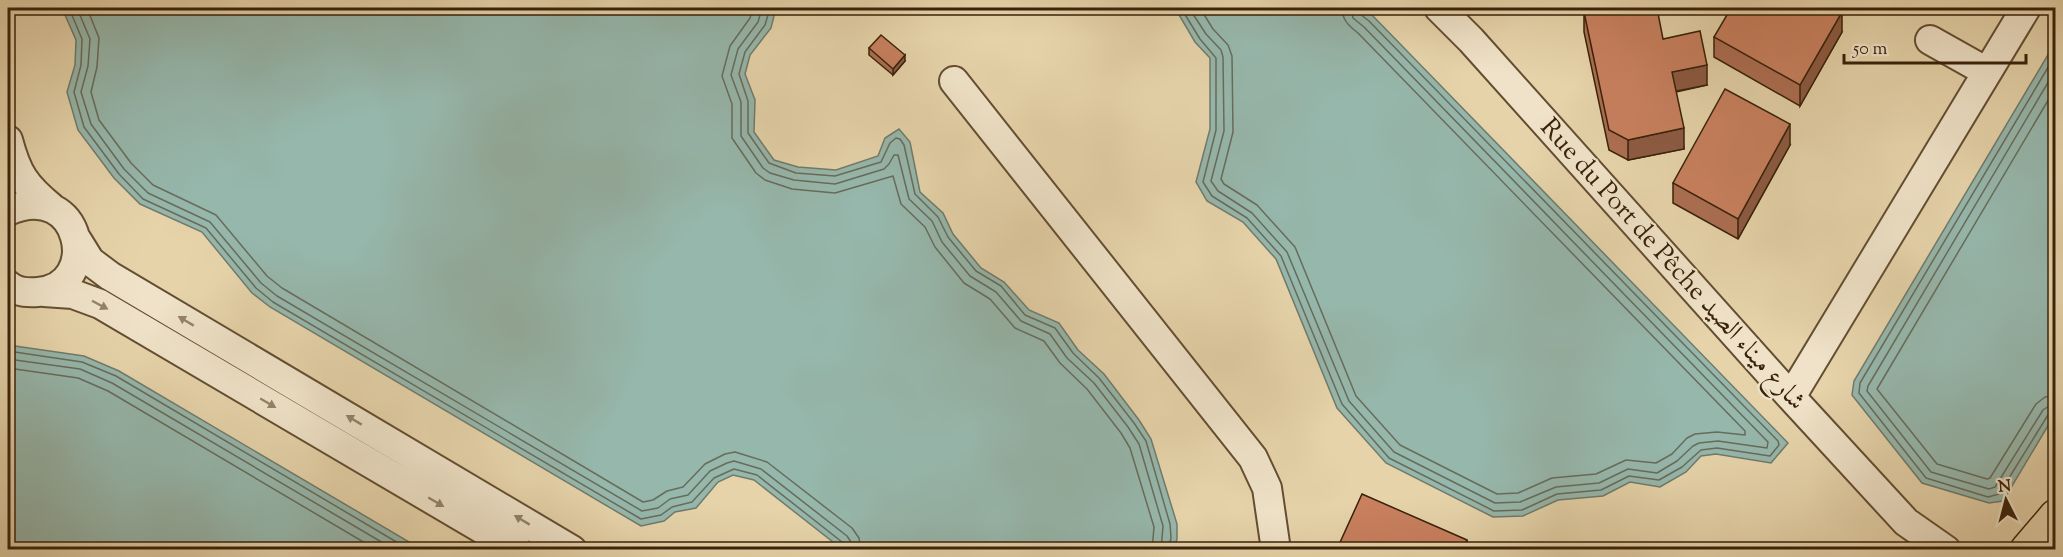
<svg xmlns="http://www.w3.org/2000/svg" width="2063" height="557" font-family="'Sorts Mill Goudy',Amiri,serif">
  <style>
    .water { fill: #96b7ac; stroke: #707b6b; stroke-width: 1.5 }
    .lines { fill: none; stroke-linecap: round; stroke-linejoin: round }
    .shore { stroke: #676c5b; stroke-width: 1.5 }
    .minor-casing { stroke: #644e32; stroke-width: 32 }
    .major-casing { stroke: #38220a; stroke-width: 36 }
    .minor { stroke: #efe2c8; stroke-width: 28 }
    .major { stroke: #e6d3aa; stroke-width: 33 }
    .wall { fill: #ac6e52; stroke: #38220a; stroke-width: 1.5 }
    .shaded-wall { fill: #8c5a42; stroke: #38220a; stroke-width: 1.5 }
    .building { fill: #c8805f; stroke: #38220a; stroke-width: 1.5 }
    .oneway { fill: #948269 }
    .labels { text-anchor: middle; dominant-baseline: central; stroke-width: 4.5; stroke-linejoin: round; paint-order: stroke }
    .street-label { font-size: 26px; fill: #38220a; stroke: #efe2c8 }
  </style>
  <rect width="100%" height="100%" fill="#e6d3aa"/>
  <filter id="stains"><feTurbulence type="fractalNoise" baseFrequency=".00333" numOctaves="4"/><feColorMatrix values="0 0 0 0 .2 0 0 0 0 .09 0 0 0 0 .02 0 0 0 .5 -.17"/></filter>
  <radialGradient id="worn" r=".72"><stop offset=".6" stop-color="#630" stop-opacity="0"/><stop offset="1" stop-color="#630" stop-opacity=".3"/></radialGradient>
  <path class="water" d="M62,8H776L771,28L750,55L745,74L755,100L754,132L774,160L798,167L836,170L878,156L885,138L899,129L910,142L920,192L943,213L953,234L981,268L1004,282L1029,310L1059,323L1078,350L1104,374L1139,420L1151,439L1177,524V539L1174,549H840L838,546L754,480L733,475L718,482L696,508L675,512L664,521L641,526L270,307L252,293L202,232L140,204L114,178L78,130L67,92L75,65L76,40Z
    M1175,8H1361L1373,16L1788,443L1771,463L1716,454L1701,456L1686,472L1660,487L1630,482L1603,496L1558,500L1523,516L1493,517L1386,463L1337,408L1276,259L1243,222L1207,201L1196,182L1210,129V58L1195,42Z
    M2055,43V414L2003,501L1989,503L1922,483L1852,395L1854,381Z
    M8,345L84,356L119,371L421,549H8Z"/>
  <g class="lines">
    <path class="shore" d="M69,8L82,39L81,65L74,92L84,127L119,174L143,199L206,228L256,288L273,302L641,519L661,515L672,507L692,502L714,478L734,469L757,475L842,542L845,550
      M77,8L90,39L88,66L81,92L91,124L124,169L148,193L210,222L261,283L277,296L642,511L658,508L670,499L688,495L710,471L727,463L734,461L761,469L847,536L851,542L852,550
      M87,8L99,38L97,67L91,92L99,120L131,163L153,185L216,215L267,276L282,288L643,502L653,500L667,491L683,487L705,464L725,454L735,452L767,462L852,528L859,538L861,550
      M753,8L750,18L730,46L722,76L732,104V138L756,173L765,180L792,189L835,193L893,176L901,204L925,227L935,247L964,283L990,299L1015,328L1044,341L1060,363L1087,389L1121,433L1130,448L1154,527L1152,550
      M762,8L758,22L738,49L731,75L741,102V136L763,168L770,173L794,180L835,184L884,169L889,164L894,155H898L909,199L932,221L942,242L970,276L996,292L1021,321L1050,334L1067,358L1094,383L1128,427L1139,444L1163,526L1161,550
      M770,8L765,25L745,52L739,74L748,101V133L769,163L796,173L835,176L881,162L890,143L896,138L900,139L904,145L915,194L938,217L948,237L976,271L1001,286L1025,315L1055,328L1073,353L1099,378L1134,423L1146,441L1170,524L1171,538L1168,550
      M1181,8L1200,39L1216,58V130L1203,182L1212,196L1247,218L1281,256L1342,404L1389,458L1494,511L1522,510L1557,494L1601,490L1629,476L1659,480L1682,467L1701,450L1717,448L1770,456L1779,445L1778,441L1369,21L1360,14L1358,8
      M1189,8L1206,34L1221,50L1223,57L1224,131L1211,181L1218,191L1252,213L1287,252L1349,401L1394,452L1495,503L1520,502L1556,487L1599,483L1628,469L1657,473L1677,461L1693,446L1699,443L1718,441L1767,448L1768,442L1364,27L1353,18L1351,8
      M1200,8L1213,29L1228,45L1232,56L1233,132L1221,179L1224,184L1257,205L1295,247L1356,396L1400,445L1497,494L1518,493L1552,478L1596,474L1626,460L1656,463L1672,454L1687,438L1695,434L1717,432L1745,435V431L1358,33C1349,26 1342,20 1342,8
      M2056,54L1860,383L1859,393L1926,478L1988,497L1999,494L2048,415L2056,412
      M2056,69L1868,386L1867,391L1931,472L1989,489L1995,487L2043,410L2049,406L2056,405
      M2056,87L1877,389L1937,464L1987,479L1990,478L2036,404L2045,397L2056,396
      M8,351L82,362L116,376L410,550
      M8,359L80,369L112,383L395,550
      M8,368L78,378L108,391L377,550"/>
    <g class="minor-casing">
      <path id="minor" d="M1439,8L1471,40L1791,397L1906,522L1946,550
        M1930,40L1987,72
        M954,81L1253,458L1267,488L1276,550
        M8,140C17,174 25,186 52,208
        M8,211C82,178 103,287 38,292C27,293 16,292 8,285
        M77,240L90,261L110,276L572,550
        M44,292L73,294L100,304L518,550
        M1791,397L2026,8"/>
    </g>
    <g class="major-casing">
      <path id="major" d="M2027,550L2056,516"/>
    </g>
    <use href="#minor" class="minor"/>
    <use href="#major" class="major"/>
  </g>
  <path class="wall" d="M1584,12L1663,39L1707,85L1676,92L1684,149L1628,160L1609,150L1584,32Z
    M1842,32L1800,106L1714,57V37Z
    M869,48L905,61L893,75L869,55Z
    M1790,145L1738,239L1673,203V183Z"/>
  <path class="shaded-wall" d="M1842,12V32L1800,106V85Z
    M905,55V61L893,75V69Z
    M1707,65V85L1672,92V72Z
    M1790,124V145L1738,239V219Z
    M1684,128V149L1628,160V140Z
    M1467,540V549H1463Z"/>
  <path class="building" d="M1604,8H1657L1663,39L1700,31L1707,65L1672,72L1684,128L1628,140L1609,130L1584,12Z
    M1731,8H1834L1842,12L1800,85L1714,37Z
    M881,35L905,55L893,69L869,48Z
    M1725,89L1790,124L1738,219L1673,183Z
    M1362,494L1467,540L1463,549H1337Z"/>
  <defs><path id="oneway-solid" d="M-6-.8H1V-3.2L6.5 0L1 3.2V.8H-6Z" transform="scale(1.5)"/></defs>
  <g class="oneway">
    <use href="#oneway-solid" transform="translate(100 305) rotate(28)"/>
    <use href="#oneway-solid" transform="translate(186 321) rotate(-149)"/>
    <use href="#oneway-solid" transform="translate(268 403) rotate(30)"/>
    <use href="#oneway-solid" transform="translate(354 420) rotate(-149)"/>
    <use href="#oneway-solid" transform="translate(436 502) rotate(30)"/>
    <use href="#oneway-solid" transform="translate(522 520) rotate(-149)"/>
  </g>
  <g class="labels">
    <g class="street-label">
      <text transform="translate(1672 265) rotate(48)">Rue du Port de Pêche شارع ميناء الصيد</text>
    </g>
  </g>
  <rect width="2063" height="557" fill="none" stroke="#e6d3aa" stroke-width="30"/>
  <rect x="9" y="9" width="2045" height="539" fill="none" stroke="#38220a" stroke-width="3"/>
  <rect x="15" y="15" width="2033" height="527" fill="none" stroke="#38220a" stroke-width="1.5"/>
  <g transform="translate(2006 500) rotate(354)" stroke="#efe2c8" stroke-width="4.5" paint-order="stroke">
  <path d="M0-4.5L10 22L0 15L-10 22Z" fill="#38220a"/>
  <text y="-9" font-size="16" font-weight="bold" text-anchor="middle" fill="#38220a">N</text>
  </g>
  <path d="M1844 54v9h182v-9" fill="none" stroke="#38220a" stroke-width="3"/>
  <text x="1853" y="54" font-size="18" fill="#38220a" stroke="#efe2c8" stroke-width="4.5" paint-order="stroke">50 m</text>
  <rect width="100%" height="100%" filter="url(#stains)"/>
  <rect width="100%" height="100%" fill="url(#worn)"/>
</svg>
